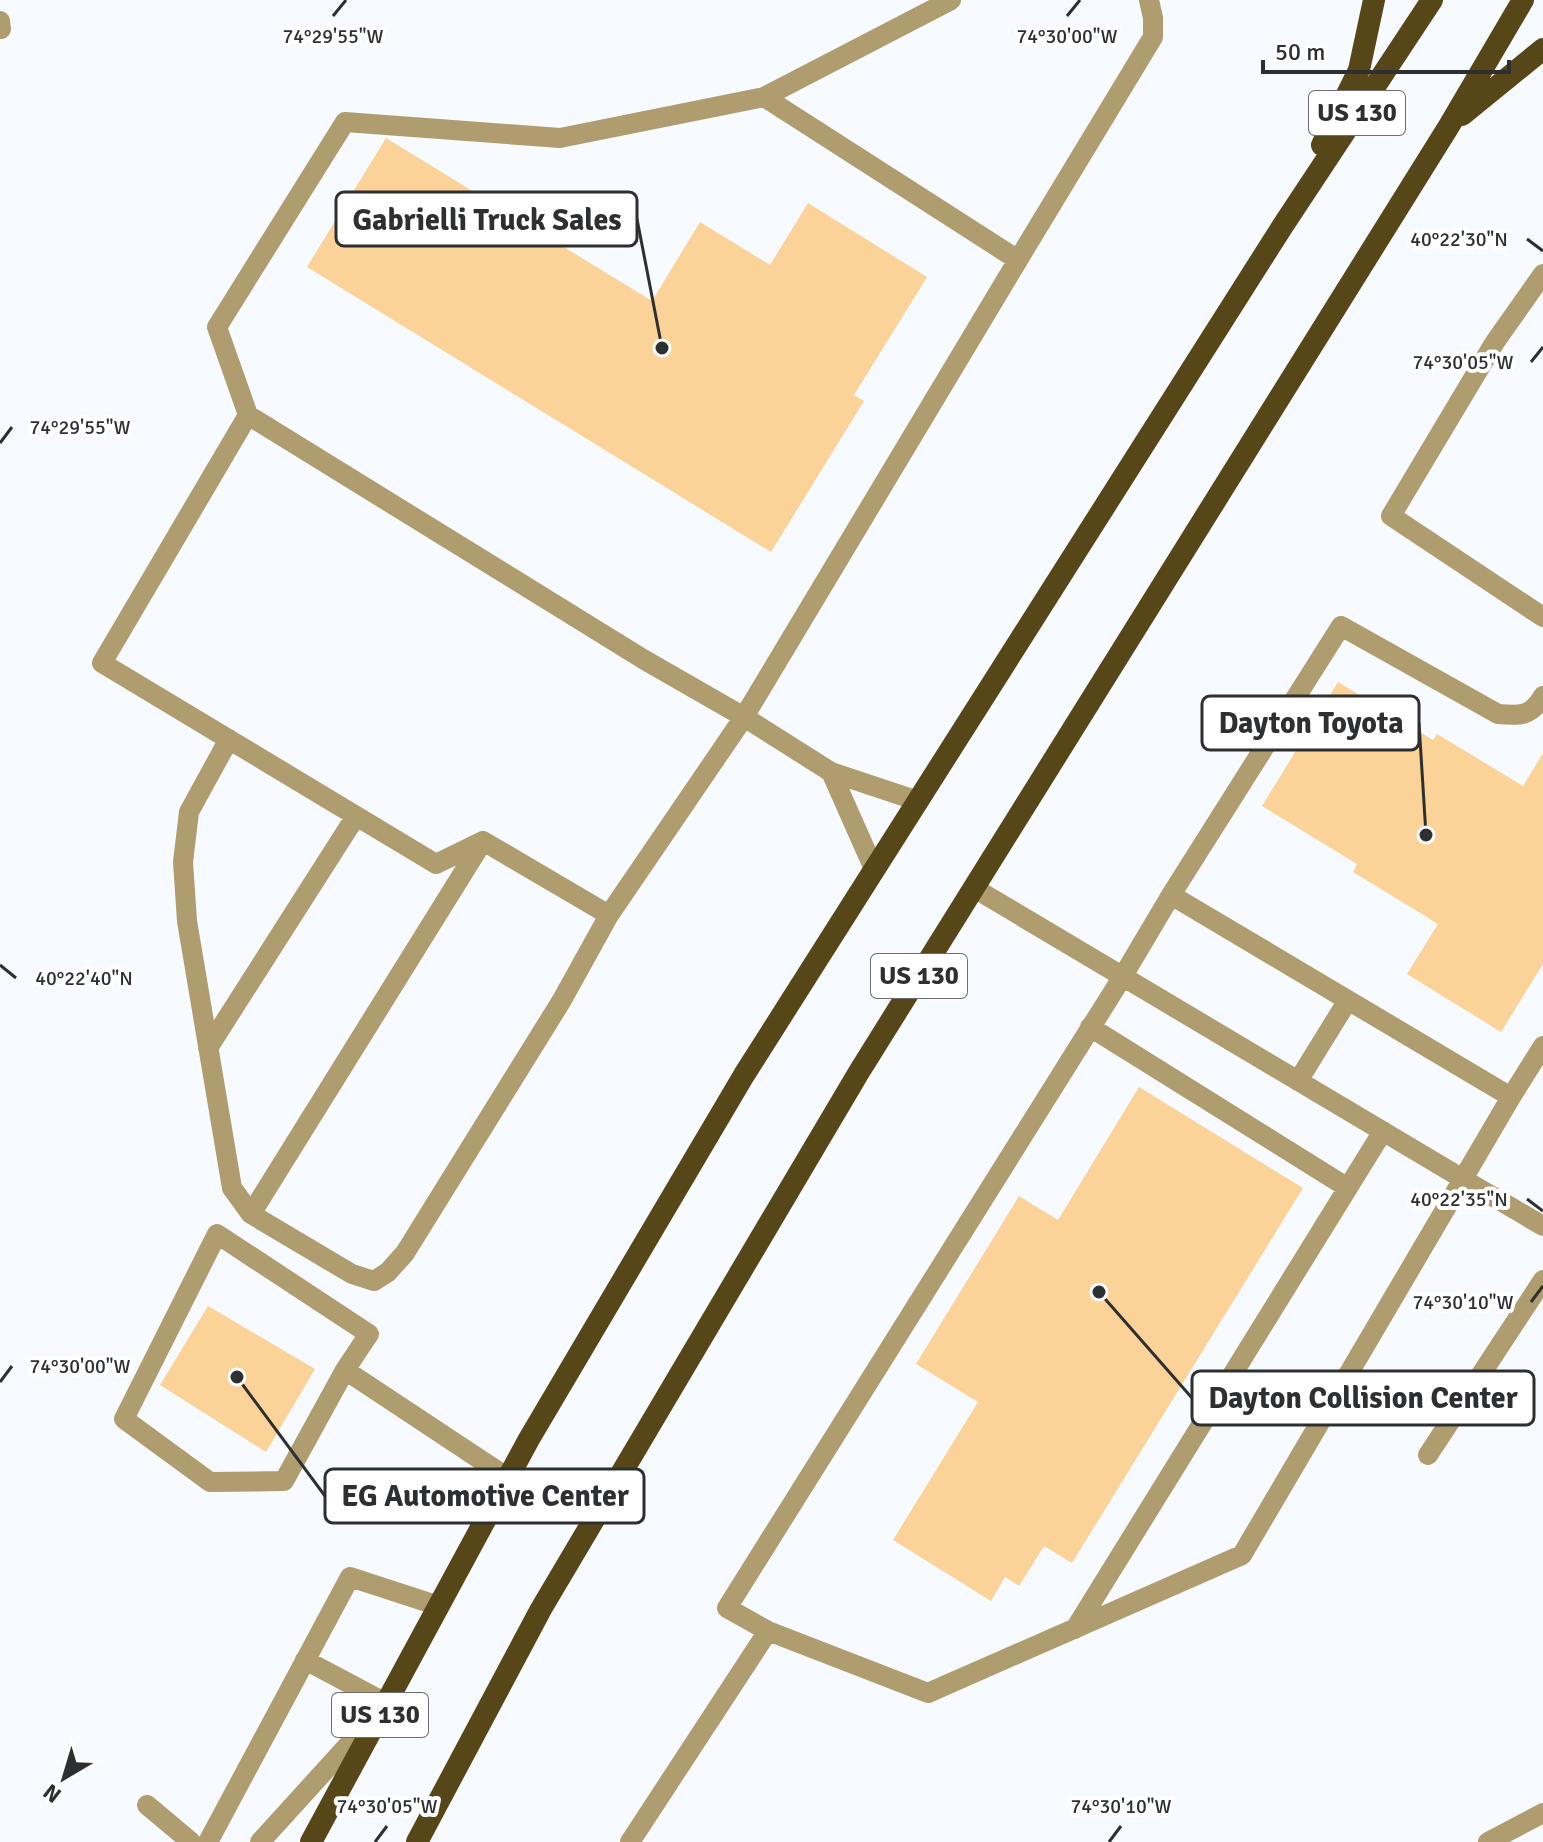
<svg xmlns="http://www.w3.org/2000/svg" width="1543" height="1842" font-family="Signika,sans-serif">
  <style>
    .building { fill: #fbd399 }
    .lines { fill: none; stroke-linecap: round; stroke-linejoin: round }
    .service { stroke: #af9d6f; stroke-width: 20 }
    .minor { stroke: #af9d6f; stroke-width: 20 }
    .tertiary { stroke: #af9d6f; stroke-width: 20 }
    .trunk { stroke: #564618; stroke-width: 22 }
    .ticks { fill: none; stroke: #2e2f31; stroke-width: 3 }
    .labels { text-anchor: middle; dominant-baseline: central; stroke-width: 8; stroke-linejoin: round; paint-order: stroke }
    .shield { fill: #fff; stroke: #6d6d6f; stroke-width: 2 }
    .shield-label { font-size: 26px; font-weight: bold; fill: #2e2f31 }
    .ticks-label { font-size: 20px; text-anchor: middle; fill: #2e2f31; stroke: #fff; stroke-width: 8; stroke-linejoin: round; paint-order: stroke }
    .leader { fill: none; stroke: #2e2f31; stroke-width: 3 }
    .callout-dot { fill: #2e2f31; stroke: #fff; stroke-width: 3 }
    .callout { fill: #fff; stroke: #2e2f31; stroke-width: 3 }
    .callout-label { font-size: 30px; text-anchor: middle; font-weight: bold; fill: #2e2f31 }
  </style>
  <rect width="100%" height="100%" fill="#f7fafe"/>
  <path class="building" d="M386,138L652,301L700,222L770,265L808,203L927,277L854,395L864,401L771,552L307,267Z
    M1338,682L1433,740L1437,734L1523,786L1543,753V964L1501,1032L1407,974L1438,924L1353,872L1357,864L1262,806Z
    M1139,1087L1303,1188L1072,1563L1044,1546L1019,1586L1005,1577L991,1601L893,1540L978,1402L916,1364L1019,1196L1058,1220Z
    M208,1306L315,1369L266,1452L160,1385Z"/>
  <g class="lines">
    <path class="service" d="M0,21L1,29
      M764,97L951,0
      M1018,260L1153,37V18L1149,0
      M1543,274L1495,342L1391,516L1543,617
      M248,415L643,659L744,717L609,915L483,841L436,864L102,663L248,415L217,327L345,122L560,138L764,97L1018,260L744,717L831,772L918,801
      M229,739L189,812L183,862L187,921L232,1188L251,1214L352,1274L374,1281L388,1272L405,1253L562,1000L609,915
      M831,772L874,869
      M974,888L1463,1179L1511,1097L1171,895L1123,976L727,1608L768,1631L928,1693L1242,1555L1463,1179L1543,1226
      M1171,895L1341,626L1498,714C1519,716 1531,717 1543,696
      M1090,1027L1348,1188
      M208,1048L356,816
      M1298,1081L1348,1000
      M1511,1097L1543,1046
      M251,1214L483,841
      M345,1370L369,1334L217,1234L124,1419L210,1482L284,1481L345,1370L508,1478
      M1428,1455L1543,1280
      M1075,1629L1383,1131
      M305,1660L386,1703
      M147,1805L191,1842
      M208,1842L350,1577L439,1606
      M630,1842L768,1631"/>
    <path class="minor" d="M1488,1842L1543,1813"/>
    <path class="tertiary" d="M260,1842L370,1721"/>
    <path class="trunk" d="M1462,115L1543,49
      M1322,145L1359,70L1374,0
      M311,1842L529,1439L744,1075L1282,227L1432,0
      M417,1842L541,1609L859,1072L1449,126L1523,0"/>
  </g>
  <path class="ticks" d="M333,16L346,0M1067,16L1080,0M1527,239L1543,251M1531,362L1543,347M0,443L12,427M0,965L16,978M1527,1199L1543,1211M1531,1302L1543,1286M0,1382L12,1366M375,1842L387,1826M1109,1842L1121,1826"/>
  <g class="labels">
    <g class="shield">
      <rect x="1309" y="91" width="96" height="44" rx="6"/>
      <rect x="871" y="954" width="96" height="44" rx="6"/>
      <rect x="332" y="1693" width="96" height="44" rx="6"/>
    </g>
    <g class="shield-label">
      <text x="1357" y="113">US 130</text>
      <text x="919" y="976">US 130</text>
      <text x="380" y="1715">US 130</text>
    </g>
  </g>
  <g class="ticks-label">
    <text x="333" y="43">74°29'55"W</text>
    <text x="1067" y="43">74°30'00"W</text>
    <text x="1459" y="246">40°22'30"N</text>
    <text x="1463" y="369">74°30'05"W</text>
    <text x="80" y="434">74°29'55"W</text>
    <text x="84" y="985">40°22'40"N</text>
    <text x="1459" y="1206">40°22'35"N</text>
    <text x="1463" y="1309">74°30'10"W</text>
    <text x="80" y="1373">74°30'00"W</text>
    <text x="387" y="1813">74°30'05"W</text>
    <text x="1121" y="1813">74°30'10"W</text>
  </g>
  <path class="leader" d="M662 348L637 219M1426 835L1419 723M1099 1292L1192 1398M237 1377L325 1496"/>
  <g class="callout-dot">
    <circle cx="662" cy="348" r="8"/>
    <circle cx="1426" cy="835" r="8"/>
    <circle cx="1099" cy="1292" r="8"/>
    <circle cx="237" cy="1377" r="8"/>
  </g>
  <g class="callout">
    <rect x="336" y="192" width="301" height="54" rx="8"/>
    <rect x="1202" y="696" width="217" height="54" rx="8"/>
    <rect x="1192" y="1371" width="342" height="54" rx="8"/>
    <rect x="325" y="1469" width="319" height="54" rx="8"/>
  </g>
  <g class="callout-label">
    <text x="487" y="230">Gabrielli Truck Sales</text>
    <text x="1311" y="733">Dayton Toyota</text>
    <text x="1363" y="1408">Dayton Collision Center</text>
    <text x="485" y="1506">EG Automotive Center</text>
  </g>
  <g transform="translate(64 1778) rotate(218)" stroke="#ffffff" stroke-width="6" paint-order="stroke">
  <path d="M0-6L14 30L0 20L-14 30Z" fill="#2e2f31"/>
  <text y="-12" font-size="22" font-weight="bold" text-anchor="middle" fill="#2e2f31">N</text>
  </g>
  <path d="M1263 60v12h246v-12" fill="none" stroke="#2e2f31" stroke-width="4"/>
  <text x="1275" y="60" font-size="24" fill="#2e2f31" stroke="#ffffff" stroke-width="6" paint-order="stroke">50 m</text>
</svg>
